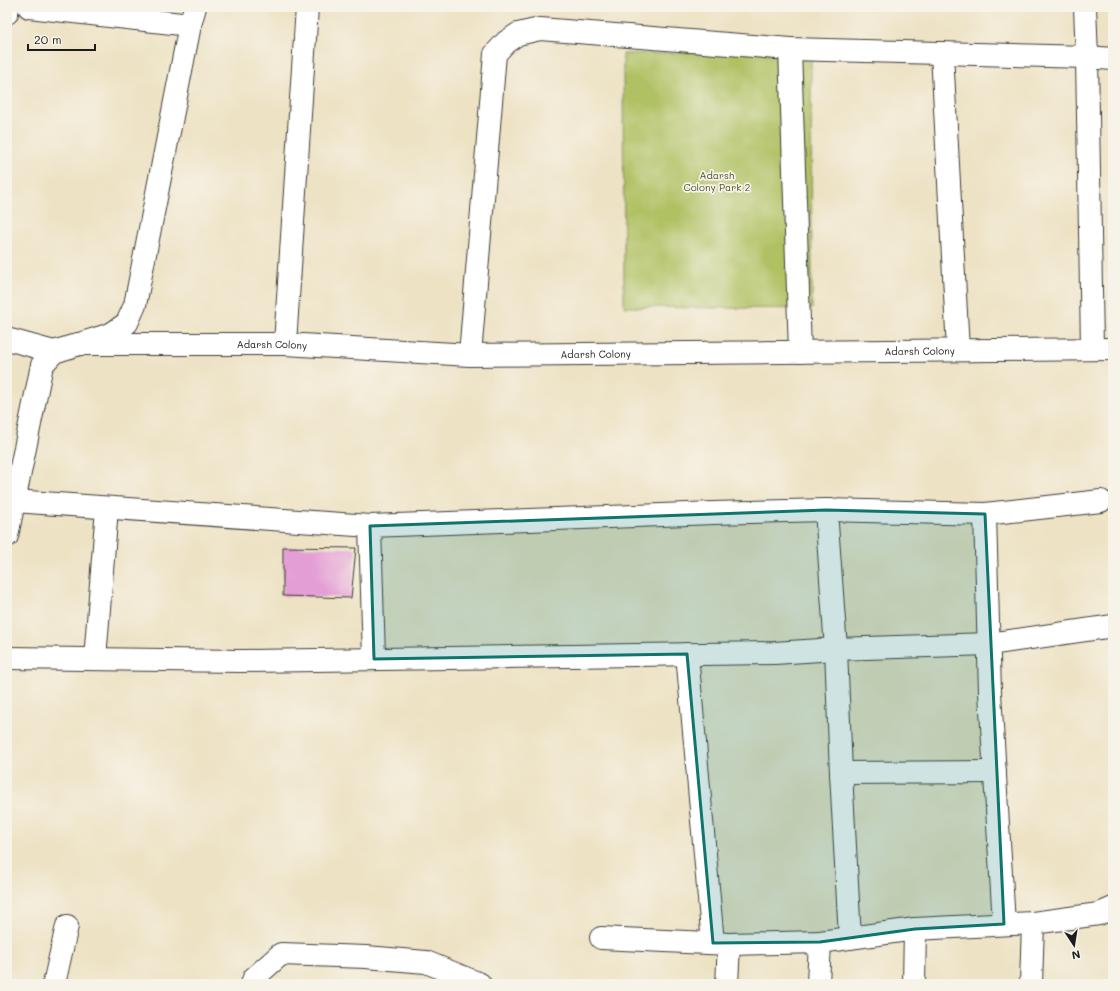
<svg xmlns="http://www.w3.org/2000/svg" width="1120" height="991" font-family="Mali,sans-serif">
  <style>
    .green { fill: #b0c164; stroke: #666e40 }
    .building { fill: #e49ed6 }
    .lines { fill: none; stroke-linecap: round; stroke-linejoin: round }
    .minor-casing { stroke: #3b3a35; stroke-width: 24 }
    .minor { stroke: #fff; stroke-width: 22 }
    .marked { fill: #0f766e; fill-opacity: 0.2; stroke: #0f766e; stroke-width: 3; stroke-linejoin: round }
    .labels { text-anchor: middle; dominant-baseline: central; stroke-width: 3.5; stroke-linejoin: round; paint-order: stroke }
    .park-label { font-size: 10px; fill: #505635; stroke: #f7f3e8 }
    .street-label { font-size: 10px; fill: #1c1c1c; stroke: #f7f3e8 }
  </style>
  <rect width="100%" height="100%" fill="#f7f3e8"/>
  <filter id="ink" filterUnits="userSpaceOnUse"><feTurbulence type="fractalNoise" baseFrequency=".025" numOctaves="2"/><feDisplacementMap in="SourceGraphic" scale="8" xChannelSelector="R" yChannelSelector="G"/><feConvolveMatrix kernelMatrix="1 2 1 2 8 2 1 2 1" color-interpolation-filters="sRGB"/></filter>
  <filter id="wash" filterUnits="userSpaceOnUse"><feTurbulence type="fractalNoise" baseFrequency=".012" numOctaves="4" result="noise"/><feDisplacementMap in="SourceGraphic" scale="16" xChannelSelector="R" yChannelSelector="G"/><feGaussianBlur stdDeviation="0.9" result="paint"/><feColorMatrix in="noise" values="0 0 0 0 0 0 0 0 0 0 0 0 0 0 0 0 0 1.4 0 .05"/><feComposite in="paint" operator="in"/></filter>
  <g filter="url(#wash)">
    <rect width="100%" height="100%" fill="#ede2c4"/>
    <path class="green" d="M811,50L812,309L624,307L623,54Z"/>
    <g id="blocks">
      <path class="building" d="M283,547L356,548L351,598L283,596Z"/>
    </g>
  </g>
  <g filter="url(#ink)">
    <use href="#blocks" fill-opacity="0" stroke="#3b3a35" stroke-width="1"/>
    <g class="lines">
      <g class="minor-casing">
        <g id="minor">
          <path d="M29,7L190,25"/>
          <path d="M1085,7L1087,57L1092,348"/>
          <path d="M7,13L8,7"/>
          <path d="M790,49L800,352"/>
          <path d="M942,53L958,350"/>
          <path d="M7,339L54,352"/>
          <path id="s1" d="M78,344H285L470,355L1113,349"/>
          <path d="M285,344L307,7"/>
          <path d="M470,355L495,54L506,42L518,34L540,29L790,49L1087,57L1113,59"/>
          <path d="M14,501L370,526"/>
          <path d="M826,510L836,649L841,773L850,938"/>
          <path d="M985,514L990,693L1004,924"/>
          <path d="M7,536L42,365L54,352L111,334L127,323L135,305L190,25L195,7"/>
          <path d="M687,654L713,943"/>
          <path d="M7,658L241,661L774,653L836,649L989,644L1113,626"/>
          <path d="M95,659L107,508"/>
          <path d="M374,659L370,526L714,513L826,510L985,514L1101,501"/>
          <path d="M841,773L995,772"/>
          <path d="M601,938L729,944L820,942L915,929L1033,923L1099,914L1113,908"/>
          <path d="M54,984L67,926"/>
          <path d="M252,984L254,978L281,954L366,957L426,962L480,984"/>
          <path d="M727,984L729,944"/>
          <path d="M818,984L820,942"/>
          <path d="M914,984L915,929"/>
          <path d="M1031,984L1033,923"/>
        </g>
      </g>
      <use href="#minor" class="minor"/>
    </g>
  </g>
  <path class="marked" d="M826,510L985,514L1004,924L915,929L820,942L713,943L687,654L374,659L370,526Z"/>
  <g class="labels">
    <g class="park-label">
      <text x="717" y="175">Adarsh<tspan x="717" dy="12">Colony Park 2</tspan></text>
    </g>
    <g class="street-label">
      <text stroke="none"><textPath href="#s1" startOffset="194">Adarsh Colony</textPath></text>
      <text stroke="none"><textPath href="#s1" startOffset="842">Adarsh Colony</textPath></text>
      <text stroke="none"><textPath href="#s1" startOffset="518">Adarsh Colony</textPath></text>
    </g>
  </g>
  <rect width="1120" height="991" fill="none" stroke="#f7f3e8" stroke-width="24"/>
  <g transform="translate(1074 945) rotate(168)" stroke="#f7f3e8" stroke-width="3" paint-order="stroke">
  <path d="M0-3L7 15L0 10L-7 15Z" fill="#1c1c1c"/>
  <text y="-6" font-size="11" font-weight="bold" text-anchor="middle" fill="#1c1c1c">N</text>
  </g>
  <path d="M28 44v6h67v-6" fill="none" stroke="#1c1c1c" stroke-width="2"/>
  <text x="34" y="44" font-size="12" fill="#1c1c1c" stroke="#f7f3e8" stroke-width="3" paint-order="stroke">20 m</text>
</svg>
